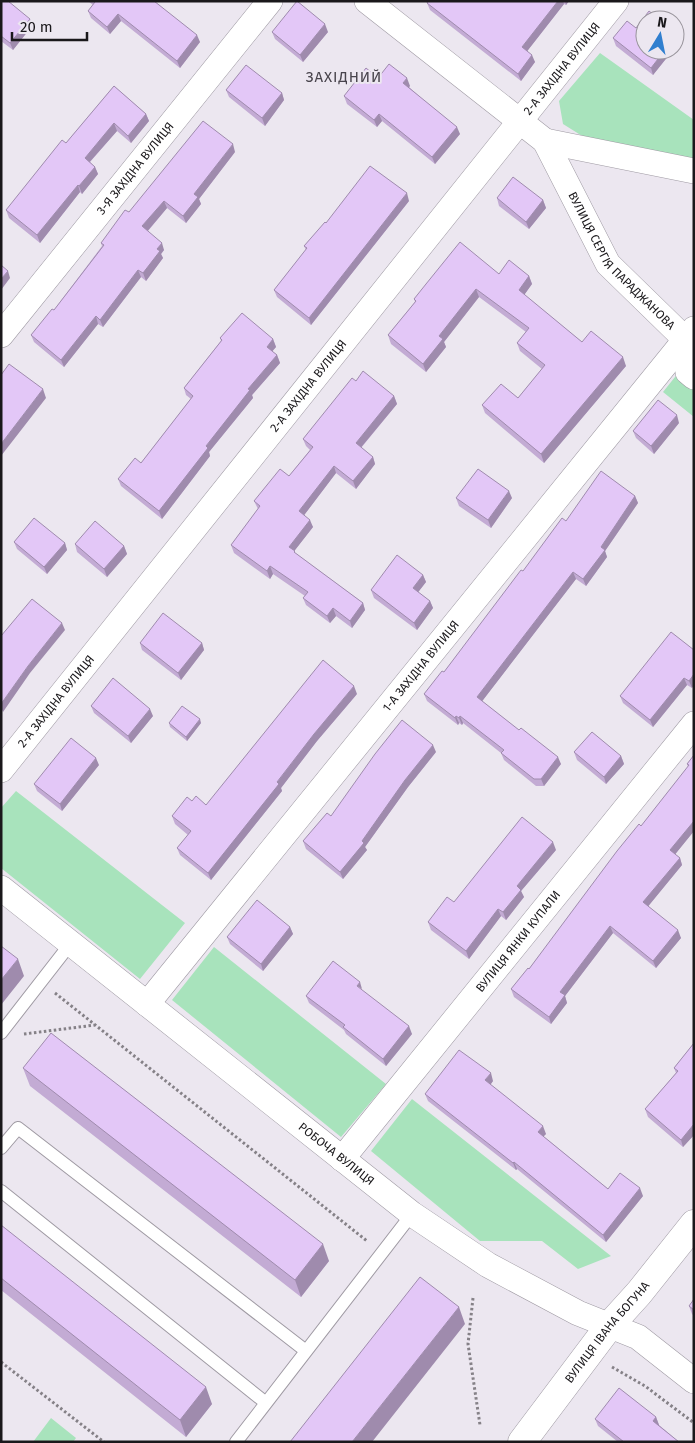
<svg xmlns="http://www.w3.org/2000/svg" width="695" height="1443" font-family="'Fira Sans',sans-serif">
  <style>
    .green { fill: #a8e3bc }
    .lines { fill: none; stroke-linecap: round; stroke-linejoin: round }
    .service-casing { stroke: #9f9aa3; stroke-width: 14 }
    .minor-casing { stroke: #9f9aa3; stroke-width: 26 }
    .tertiary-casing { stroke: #9f9aa3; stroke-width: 29 }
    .path { stroke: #858187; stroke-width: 3; stroke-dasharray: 2.5 2.5; stroke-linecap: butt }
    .service { stroke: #fff; stroke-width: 12 }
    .minor { stroke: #fff; stroke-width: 25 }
    .tertiary { stroke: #fff; stroke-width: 28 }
    .wall { fill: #c3abd4 }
    .shaded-wall { fill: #9f8bad }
    .building { fill: #e3c7f7; stroke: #9f8bad }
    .labels { text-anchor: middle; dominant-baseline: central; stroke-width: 4; stroke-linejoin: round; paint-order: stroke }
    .street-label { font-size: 12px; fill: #1a181b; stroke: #ece7f0 }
    .quarter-label { font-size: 15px; letter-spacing: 1px; fill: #48444c; stroke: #ece7f0 }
  </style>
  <rect width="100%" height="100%" fill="#ece7f0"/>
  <path class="green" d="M600,53L694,120V165L603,149L563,124L559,101Z
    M679,372L694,384V417L663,392Z
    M16,791L185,923L140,979L1,868V808Z
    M214,947L386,1084L341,1137L172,1000Z
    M412,1099L611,1256L578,1269L542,1241H480L371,1151Z
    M51,1418L76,1438L73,1442H33Z"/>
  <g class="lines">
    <g class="service-casing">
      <path id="service" d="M1,1033L71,943
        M1,1148L18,1128L306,1351
        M1,1191L266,1403
        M236,1442L412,1214"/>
    </g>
    <g class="minor-casing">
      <g id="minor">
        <path id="s1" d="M367,1L545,141L608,264L685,339L688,372L694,377"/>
        <path d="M545,141L694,171"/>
        <path id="s2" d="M1,335L270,1"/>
        <path id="s3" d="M1,770L616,1"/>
        <path id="s4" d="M1,888L412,1214L488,1265L578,1313L638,1337L694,1381"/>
        <path id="s5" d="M147,1004L694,329"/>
        <path id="s6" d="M342,1159L694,724"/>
      </g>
    </g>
    <g class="tertiary-casing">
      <g id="tertiary">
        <path id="s7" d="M522,1442L610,1325L639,1293L694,1224"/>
      </g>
    </g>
    <path class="path" d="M55,993L367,1241
      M24,1034L95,1025
      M473,1298L468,1344L480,1425
      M1,1362L104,1442
      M612,1367L645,1386L694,1423"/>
    <use href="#service" class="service"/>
    <use href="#minor" class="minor"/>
    <use href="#tertiary" class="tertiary"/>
  </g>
  <path class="wall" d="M1,1L32,26L13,50L1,41Z
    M88,1H154L200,42L180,68L121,21L110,34L91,18L88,11L93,5Z
    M428,1H569L566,5L564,4L527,51L535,62L521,81L430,10L427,3Z
    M272,32H328L303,62L275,39Z
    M613,38L645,50H673L653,75L616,46Z
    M378,78L410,86L409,87L460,134L435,164L382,121L377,127L347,104L344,96Z
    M114,86L146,114L149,121L131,143L117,131L90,162L95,167L98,174L82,194L80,192L40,243L9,218L6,210L66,143Z
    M226,90L282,93L284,100L265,126L229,97Z
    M235,152L199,199L201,204L186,223L167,208L148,231L164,250L161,254L163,258L146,281L141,277L103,327L98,324L64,367L34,342L31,335L54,310L102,246L101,243L129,212Z
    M497,198L543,200L546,208L529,229L499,206Z
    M409,201L311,325L277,297L274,290L306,250L304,246L326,223Z
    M499,274L529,276L532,284L524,295L582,342L626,366L544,463L485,413L482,405L518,398L542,369L520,351L517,343L526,332L479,297L444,342L446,347L426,372L391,344L388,335L415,302L414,299Z
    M220,338L273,339L276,347L272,351L277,355L280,363L252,395L253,398L209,452L210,456L162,519L121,486L118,479L141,463L191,399L186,395L184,388L221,341Z
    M356,381L394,396L397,404L361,448L373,457L375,464L356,489L336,473L304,515L313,527L294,551L295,553L363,603L365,610L352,628L336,616L330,623L306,605L303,598L305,596L273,574L270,579L234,553L231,545L258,509L254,501L289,476L310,450L306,446L303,439Z
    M679,423L654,454L636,438L633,431Z
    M635,496L638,503L605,551L607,557L586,586L576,579L482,701L561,764L544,786H536L504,760L501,753L463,723L462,725L459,723L458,725L427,701L424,694L444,672L523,571L566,521Z
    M456,498H512L491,528L459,506Z
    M14,542L65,543L67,550L47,574L17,549Z
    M75,544L124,546L127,554L107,577L77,552Z
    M423,575L426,582L418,592L430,601L433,608L417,630L374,598L371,590Z
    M140,643H202L204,650L181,680L142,650Z
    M694,650L692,688L687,685L653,727L623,703L620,696Z
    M357,694L317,741L281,788L282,791L211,880L180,855L177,848L188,835L175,824L172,816L192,801L206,805Z
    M91,706L153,716L131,743L94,713Z
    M169,723H201L187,741L170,727Z
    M436,752L408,787L365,847L367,850L343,879L306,849L303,841L331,816Z
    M574,752L621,756L624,764L606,784L577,760Z
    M694,755V831L675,854L680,858L682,865L648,906L681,938L656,968L613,933L565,996L567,1003L551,1024L514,997L511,989L529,969L688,767L687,764Z
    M99,765L62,811L37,791L34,784Z
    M556,850L521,891L524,897L506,920L501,916L469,959L431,930L428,922L454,902Z
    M290,927L293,934L263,971L230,944L227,937Z
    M362,990L412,1034L386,1066L346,1034L344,1030L309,1003L306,996Z
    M694,1043V1135L683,1147L648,1117L645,1109L676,1073L674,1068Z
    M23,1068L329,1261L301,1297L30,1086Z
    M493,1081L490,1085L546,1134L543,1136L608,1189L643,1196L606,1242L517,1169L516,1170L428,1101L425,1094Z
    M1,1225L212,1404L186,1437L1,1290Z
    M694,1299V1316L692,1314L689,1306Z
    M656,1417L659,1425L679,1442H618L598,1426L595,1419Z"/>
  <path class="shaded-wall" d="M558,1H563L564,4L525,54L522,47Z
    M565,1H569L566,5Z
    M118,14L121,21L110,34L107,27Z
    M30,19L32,26L13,50L10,43Z
    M325,24L328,32L303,62L300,55Z
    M677,34L680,41L675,47V37Z
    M197,35L200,42L180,68L177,61Z
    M665,50H673L653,75L651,68Z
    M532,55L535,62L521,81L518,74Z
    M407,78L410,86L406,90L403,83Z
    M282,93L284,100L265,126L262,118Z
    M146,114L149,121L131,143L128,136Z
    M379,114L382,121L377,127L374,120Z
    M114,123L117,131L87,165L85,158Z
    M457,127L460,134L435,164L432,157Z
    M233,144L235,152L199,199L201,204L186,223L183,216L194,194Z
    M95,167L98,174L82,194L79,186Z
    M78,185L80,192L40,243L37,235Z
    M407,193L409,201L311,325L309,318Z
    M543,200L546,208L529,229L526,222Z
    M164,201L167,208L145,234L142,226Z
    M162,243L164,250L161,254L163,258L146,281L143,273L157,249Z
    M138,270L141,277L103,327L100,320Z
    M8,271L10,278L1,290V279Z
    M529,276L532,284L522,298L519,290Z
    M476,289L479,297L444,342L446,347L426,372L423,364L439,336Z
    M96,316L98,324L64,367L61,360Z
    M273,339L276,347L270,354L267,347Z
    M277,355L280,363L252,395L253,398L209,452L210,456L162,519L159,511L248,389Z
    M623,357L626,366L544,463L541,454Z
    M43,389L46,398L1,456V444Z
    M394,396L397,404L358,451L356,443Z
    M677,415L679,423L654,454L651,446Z
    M373,457L375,464L356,489L353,481Z
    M334,466L336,473L302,518L299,511Z
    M509,491L512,498L491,528L488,520Z
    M635,496L638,503L605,551L607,557L586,586L583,579L601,547Z
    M310,520L313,527L292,554L289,547Z
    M65,543L67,550L47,574L44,567Z
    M124,546L127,554L107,577L104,569Z
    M270,566L273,574L270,579L267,571Z
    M573,572L576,579L480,704L477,697Z
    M423,575L426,582L416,595L413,588Z
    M430,601L433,608L417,630L414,623Z
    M363,603L365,610L352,628L350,621Z
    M333,608L336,616L330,623L327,616Z
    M62,623L65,630L30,673L3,712L1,707V704L28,666Z
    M202,643L204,650L181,680L178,673Z
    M694,674V685L692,688L689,681Z
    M684,678L687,685L653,727L650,720Z
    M354,686L357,694L317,741L281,788L282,791L211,880L208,873L314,734Z
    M150,709L153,716L131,743L128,736Z
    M456,716L459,723L458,725L455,718Z
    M460,716L463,723L462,725L459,718Z
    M200,719L201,723L187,741L186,737Z
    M433,745L436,752L408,787L365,847L367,850L343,879L340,872L405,780Z
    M621,756L624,764L606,784L604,777Z
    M558,757L561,764L544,786L541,779Z
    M96,758L99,765L62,811L60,804Z
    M694,821V831L673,857L670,850Z
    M553,842L556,850L521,891L524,897L506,920L503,912L517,886Z
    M680,858L682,865L646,909L643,902Z
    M498,909L501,916L469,959L466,951Z
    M610,926L613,933L565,996L567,1003L551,1024L549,1017L560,992Z
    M290,927L293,934L263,971L261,964Z
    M678,930L681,938L656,968L653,961Z
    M18,959L24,976L1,1005V980Z
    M360,982L362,989L357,986Z
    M409,1026L412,1034L386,1066L383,1059Z
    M491,1073L493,1081L488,1088L485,1080Z
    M694,1124V1135L683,1147L681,1140Z
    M543,1126L546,1134L541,1139L538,1132Z
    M514,1162L517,1169L516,1170L513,1163Z
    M640,1188L643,1196L606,1242L603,1235Z
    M323,1244L329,1261L301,1297L295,1280Z
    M459,1307L465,1324L372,1442H352Z
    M206,1387L212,1404L186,1437L180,1420Z
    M656,1417L659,1425L656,1428L653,1421Z"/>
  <path class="building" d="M1,1H8L30,19L10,43L1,36Z
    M94,1H154L197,35L177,61L118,14L107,27L88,11L95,2Z
    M297,1L325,24L300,55L272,32Z
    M428,1H558L522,47L532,55L518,74L427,3Z
    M649,11L660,20H645V50H665L651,68L613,38L627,21L636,28Z
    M389,64L407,78L403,83L457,127L432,157L379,114L374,120L344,96L366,68L378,78Z
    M246,65L282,93L262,118L226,90Z
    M114,86L146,114L128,136L114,123L85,158L95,167L79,186L78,185L37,235L6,210L62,140L66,143Z
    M203,121L233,144L194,194L198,197L183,216L164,201L142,226L162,243L157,249L160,251L143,273L138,270L100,320L96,316L61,360L31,335L52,309L54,310L104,245L101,243L125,210L129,212Z
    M370,166L407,193L309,318L274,290L307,248L304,246L325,222L326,223Z
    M513,177L543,200L526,222L497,198Z
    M460,242L499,274L509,260L529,276L519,290L582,342L591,331L623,357L541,454L482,405L501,384L518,398L545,365L517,343L529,328L476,289L439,336L443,339L423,364L388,335L416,301L414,299L426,284Z
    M1,265L8,271L1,279Z
    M242,313L273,339L267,347L277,355L248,389L250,390L206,446L208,448L159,511L118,479L135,458L141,463L193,396L184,388L222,340L220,338Z
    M9,364L43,389L1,444V375Z
    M363,371L394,396L356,443L373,457L353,481L334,466L299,511L310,520L289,547L295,551L294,552L363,603L350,621L333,608L327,616L303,598L308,592L270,566L267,571L231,545L260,506L254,501L280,469L289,476L313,447L303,439L352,378L356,381Z
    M658,400L677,415L651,446L633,431Z
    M478,469L509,491L488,520L456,498Z
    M601,471L635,496L601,547L605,550L583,579L573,572L477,697L519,730L521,728L558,757L541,779H534L501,753L504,750L460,716L459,718L456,716L455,718L424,694L442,671L444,672L521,570L523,571L562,518L566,521Z
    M34,518L65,543L44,567L14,542Z
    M95,521L124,546L104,569L75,544Z
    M397,555L423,575L413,588L430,601L414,623L371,590Z
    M32,599L62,623L28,666L1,704V636Z
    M163,613L202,643L178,673L140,643Z
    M671,632L694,650V674L689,681L684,678L650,720L620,696Z
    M323,660L354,686L314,734L277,782L279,784L208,873L177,848L191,831L172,816L187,797L192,801L196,796L206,805Z
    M113,678L150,709L128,736L91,706Z
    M182,706L200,719L186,737L169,723Z
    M402,720L433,745L405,780L362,841L364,843L340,872L303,841L327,813L331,816L375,754Z
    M592,732L621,756L604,777L574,752Z
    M71,738L96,758L60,804L34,784Z
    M694,755V821L670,850L680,858L643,902L678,930L653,961L610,926L560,992L565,995L549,1017L511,989L528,968L529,969L617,851L639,824L641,826L689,765L687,764Z
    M522,817L553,842L517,886L521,890L503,912L498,909L466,951L428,922L447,897L454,902Z
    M257,900L290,927L261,964L227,937Z
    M1,946L18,959L1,980Z
    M333,961L360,982L357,986L409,1026L383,1059L343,1027L345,1025L306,996Z
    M51,1033L323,1244L295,1280L23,1068Z
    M694,1043V1124L681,1140L645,1109L678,1071L674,1068Z
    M459,1050L491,1073L485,1080L543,1126L538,1132L608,1189L620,1173L640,1188L603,1235L514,1162L513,1163L425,1094Z
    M1,1225L206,1387L180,1420L1,1278Z
    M420,1277L459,1307L352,1442H290Z
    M694,1299V1310L689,1306Z
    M619,1388L656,1417L653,1421L679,1442H624L595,1419Z"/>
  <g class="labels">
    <g class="street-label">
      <text stroke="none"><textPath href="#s3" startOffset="898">2-А ЗАХІДНА ВУЛИЦЯ</textPath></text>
      <text stroke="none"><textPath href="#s2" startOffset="214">3-Я ЗАХІДНА ВУЛИЦЯ</textPath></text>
      <text stroke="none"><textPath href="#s1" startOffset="370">ВУЛИЦЯ СЕРГІЯ ПАРАДЖАНОВА</textPath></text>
      <text stroke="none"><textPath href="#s3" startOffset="492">2-А ЗАХІДНА ВУЛИЦЯ</textPath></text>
      <text stroke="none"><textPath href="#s5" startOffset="435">1-А ЗАХІДНА ВУЛИЦЯ</textPath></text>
      <text stroke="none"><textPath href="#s3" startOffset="88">2-А ЗАХІДНА ВУЛИЦЯ</textPath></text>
      <text stroke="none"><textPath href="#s6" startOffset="280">ВУЛИЦЯ ЯНКИ КУПАЛИ</textPath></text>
      <text stroke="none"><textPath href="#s4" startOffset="428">РОБОЧА ВУЛИЦЯ</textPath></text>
      <text stroke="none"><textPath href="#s7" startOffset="139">ВУЛИЦЯ ІВАНА БОГУНА</textPath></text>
    </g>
    <g class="quarter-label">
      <text x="344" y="77">ЗАХІДНИЙ</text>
    </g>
  </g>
  <rect width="695" height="1443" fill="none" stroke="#1a181b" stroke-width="5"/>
  <g transform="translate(660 35) rotate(10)"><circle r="24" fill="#ece7f0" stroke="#98949b"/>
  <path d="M0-4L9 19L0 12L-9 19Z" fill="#307fcf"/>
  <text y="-8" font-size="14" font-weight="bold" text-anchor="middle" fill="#1a181b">N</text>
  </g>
  <path d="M12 32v8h75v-8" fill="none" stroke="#1a181b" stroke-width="2.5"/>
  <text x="20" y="32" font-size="15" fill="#1a181b" stroke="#ece7f0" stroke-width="4" paint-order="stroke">20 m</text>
</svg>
